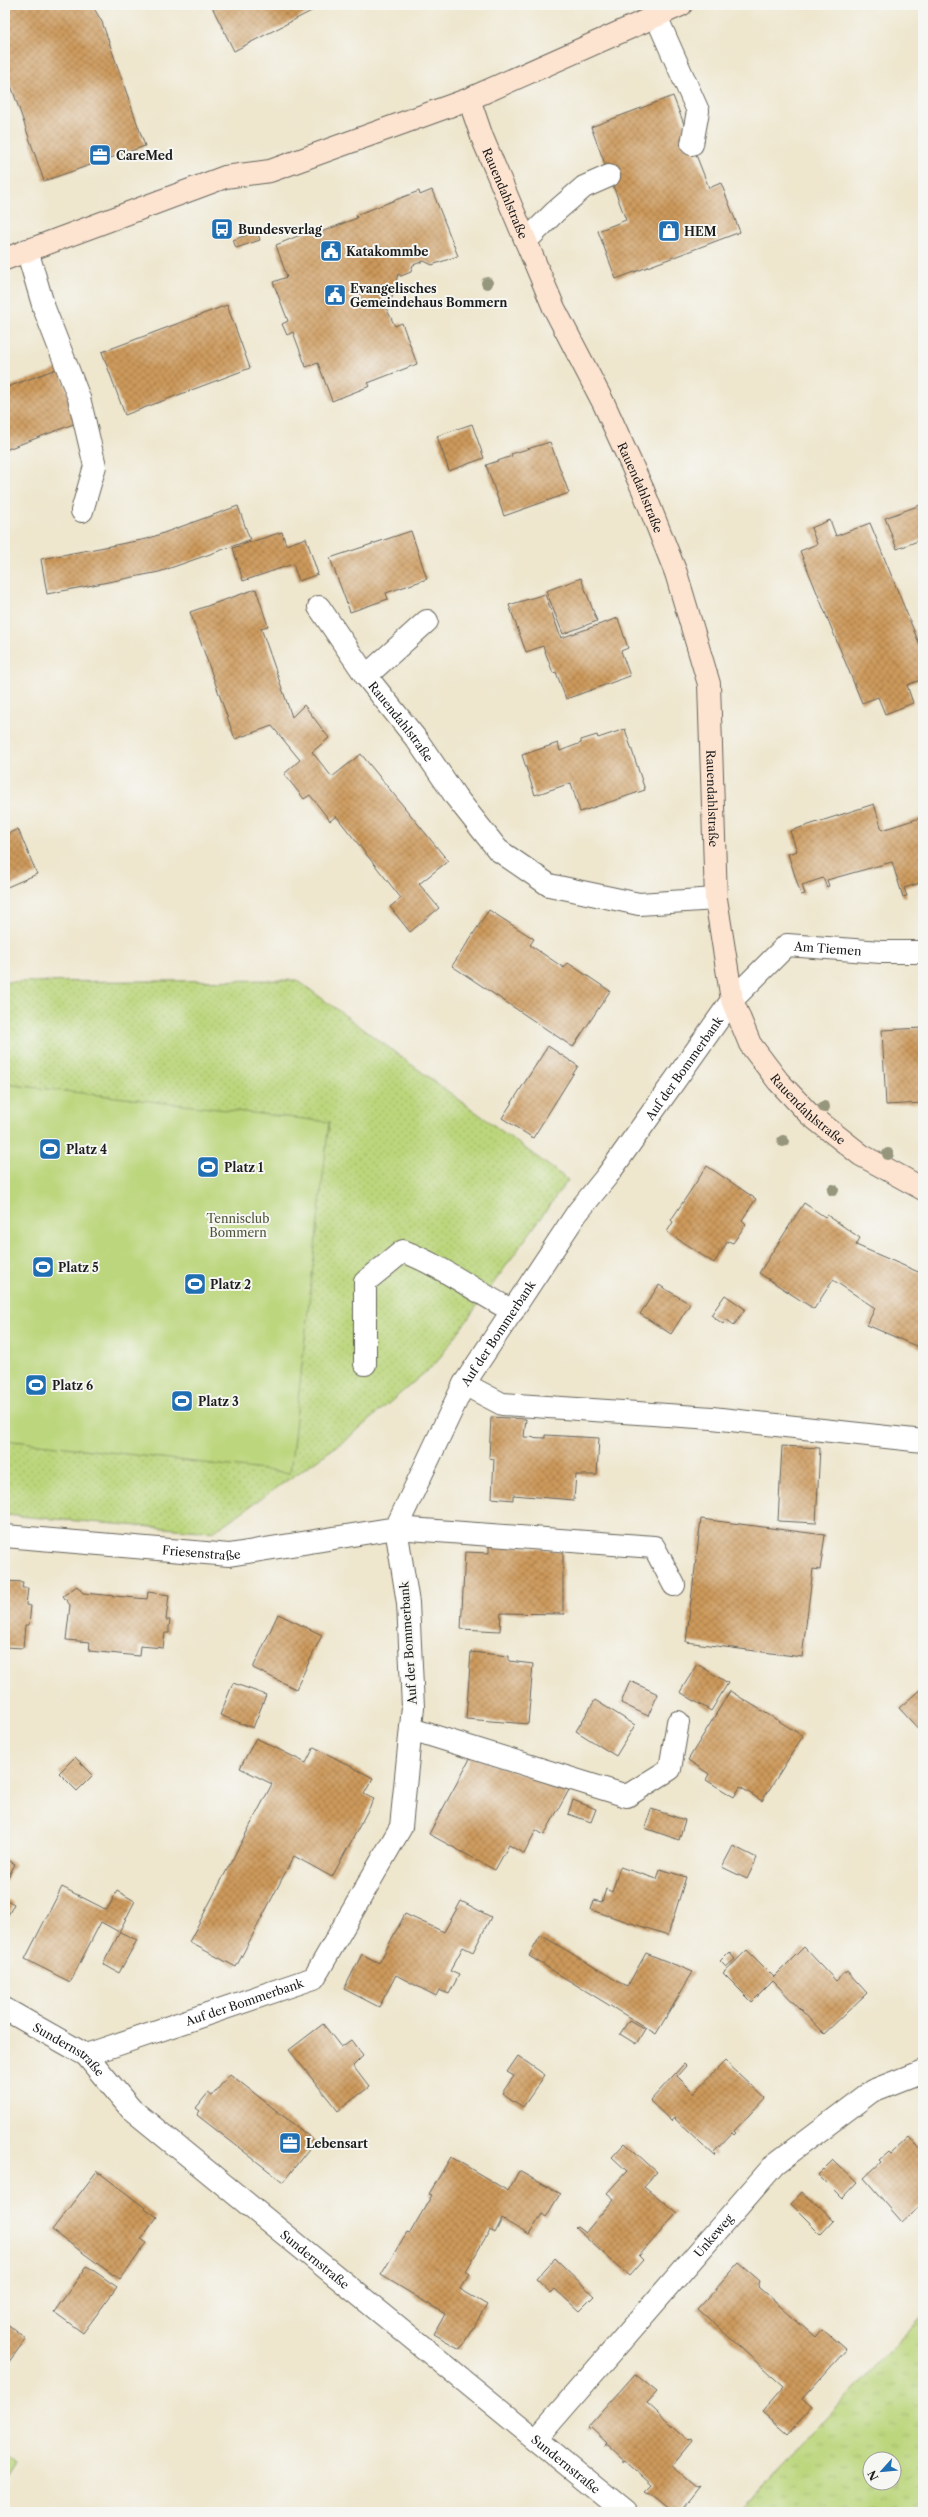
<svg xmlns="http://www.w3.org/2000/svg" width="928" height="2517" font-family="'Libre Caslon Text',serif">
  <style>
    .grass { fill: url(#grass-tufts); stroke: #6c794c; fill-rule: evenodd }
    .park { fill: url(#park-dots); stroke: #6c794c }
    .pitch { fill: #bbd67b; stroke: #6c794c }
    .building { fill: url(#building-cross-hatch) }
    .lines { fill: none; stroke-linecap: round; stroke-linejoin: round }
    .lane-casing { stroke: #66635a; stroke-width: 24 }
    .street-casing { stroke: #66635a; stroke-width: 24 }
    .secondary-casing { stroke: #66635a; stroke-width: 24 }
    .lane { stroke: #fff; stroke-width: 22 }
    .street { stroke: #fff; stroke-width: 22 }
    .secondary { stroke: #fde4d1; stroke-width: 22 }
    .tree { fill: #95967b }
    .labels { text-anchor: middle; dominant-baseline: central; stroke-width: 4; stroke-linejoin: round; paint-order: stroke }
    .poi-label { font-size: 12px; font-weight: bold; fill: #1c1c1c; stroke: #f6f6f2; text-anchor: start }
    .street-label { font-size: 12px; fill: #1c1c1c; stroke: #f6f6f2 }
    .park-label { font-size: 12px; fill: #4c5438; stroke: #f6f6f2 }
  </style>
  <defs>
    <pattern id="grass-tufts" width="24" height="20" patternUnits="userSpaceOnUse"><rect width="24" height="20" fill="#bbd67b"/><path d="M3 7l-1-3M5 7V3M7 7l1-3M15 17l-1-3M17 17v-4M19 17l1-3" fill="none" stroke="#a0b76a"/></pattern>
    <pattern id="park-dots" width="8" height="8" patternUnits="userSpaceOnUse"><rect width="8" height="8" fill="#bbd67b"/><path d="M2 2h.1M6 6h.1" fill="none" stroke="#a0b76a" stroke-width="1.8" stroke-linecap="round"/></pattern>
    <pattern id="building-cross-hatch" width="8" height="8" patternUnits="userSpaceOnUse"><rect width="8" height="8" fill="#cd9a5c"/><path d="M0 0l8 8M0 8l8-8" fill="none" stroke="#a67d4b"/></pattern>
  </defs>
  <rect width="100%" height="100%" fill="#f6f6f2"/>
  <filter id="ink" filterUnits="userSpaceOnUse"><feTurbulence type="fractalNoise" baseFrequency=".025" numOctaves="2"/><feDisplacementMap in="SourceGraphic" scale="8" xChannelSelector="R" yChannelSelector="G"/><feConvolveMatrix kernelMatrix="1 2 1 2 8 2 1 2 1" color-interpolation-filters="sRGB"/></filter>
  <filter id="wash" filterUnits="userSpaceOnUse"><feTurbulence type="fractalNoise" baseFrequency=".012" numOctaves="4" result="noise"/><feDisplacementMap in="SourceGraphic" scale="16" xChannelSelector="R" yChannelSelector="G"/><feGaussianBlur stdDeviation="0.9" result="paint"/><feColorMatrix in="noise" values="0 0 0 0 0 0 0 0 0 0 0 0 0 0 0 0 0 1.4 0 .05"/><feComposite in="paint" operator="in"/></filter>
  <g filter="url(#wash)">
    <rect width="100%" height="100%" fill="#eee6cd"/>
    <path class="grass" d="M923,2316V2512H739ZM870,2459H894V2483H870Z
      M5,2455L15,2463L5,2479Z"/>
    <path class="park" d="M297,980L568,1180L436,1363L347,1439L213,1532L5,1515V982Z"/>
    <path class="pitch" d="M5,1084L329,1122L290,1473L5,1440Z"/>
    <g id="blocks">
      <path class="building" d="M5,5H92L102,22L145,146L44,181L5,68Z
        M211,5H323L234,51Z
        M673,96L709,188L721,183L740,232L616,279L598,231L626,220L591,127Z
        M432,190L458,256L432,265L424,261L413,265L411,272L401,276L398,274L392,298L387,299L385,306L395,326L402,323L417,364L368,383L370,386L332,401L318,363L306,367L293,332L287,335L282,324L288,321L273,282L287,277L276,245L315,229L316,234L357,218L356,215L419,191L420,195Z
        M257,231L260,240L236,248L233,240Z
        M227,305L250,368L125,415L102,352Z
        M59,368L79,422L5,450V388Z
        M472,424L484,458L449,471L437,436Z
        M550,442L569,493L504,516L486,465L512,456L511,454Z
        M923,504V539L897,549L885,518Z
        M238,506L250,540L159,572L47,594L41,559L147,539Z
        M830,520L836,536L870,523L923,653V679L907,685L913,703L885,714L878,697L862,703L800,551L817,544L811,528Z
        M411,531L427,579L386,593L388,599L350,612L330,558Z
        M282,532L286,545L306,538L318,574L299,581L293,564L243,581L233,548Z
        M581,578L597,621L563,634L546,591Z
        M256,589L268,626L261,628L292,717L304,705L329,738L312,752L332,777L361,754L448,861L419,884L439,908L410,932L390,907L401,898L336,816L330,821L310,795L304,799L284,774L300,760L272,726L235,739L190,612Z
        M545,594L561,638L618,618L628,648L621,651L630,676L566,699L556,672L553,673L543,646L526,652L509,605Z
        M625,729L645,790L580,812L571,783L535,795L522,755L558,743L560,751L581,743V740L597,735L598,738Z
        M874,804L882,830L923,817V882L904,888L907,896L903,897L892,862L827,880L829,886L827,887L823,878L802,885L805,894L801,895L788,854L797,851L790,831Z
        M18,829L37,874L5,888V835Z
        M489,910L534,939L530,945L564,968L568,963L610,991L573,1047L452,966Z
        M923,1028V1103L886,1105L882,1030Z
        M548,1046L578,1066L533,1138L502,1118Z
        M707,1166L756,1199L742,1220L746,1224L733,1243L728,1241L714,1263L667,1232L673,1222L671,1220Z
        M804,1203L825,1217L827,1215L860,1238L856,1245L923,1274V1349L867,1325L875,1308L833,1280L814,1309L759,1273Z
        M659,1285L690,1304L671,1334L640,1314Z
        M725,1295L745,1309L734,1325L726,1319L723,1324L711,1315Z
        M491,1417L526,1419L524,1437L545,1438V1435L599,1438L597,1475H576L574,1500L513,1495V1500L492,1498L494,1459L489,1458Z
        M782,1446L820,1448L816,1523L778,1521Z
        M701,1519L825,1535L820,1570L813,1569L802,1657L686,1642Z
        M489,1544L563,1551V1611L565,1614L501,1613L500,1631L461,1629L465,1552L489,1553Z
        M5,1581L23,1582L22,1588H28L26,1605L31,1606L29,1625H25L23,1648L5,1647Z
        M77,1586L83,1593L147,1599L148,1592L169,1595L166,1620H170L169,1627V1633H165L163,1648L140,1646L139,1656L89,1651L90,1642L66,1640L70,1605L63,1596Z
        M278,1614L322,1635L296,1689L253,1668Z
        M471,1652L509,1656V1661L533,1664L528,1724L466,1719Z
        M697,1664L728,1683L711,1711L680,1692Z
        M630,1681L658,1694L648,1716L621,1703Z
        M233,1683L266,1695L253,1728L220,1715Z
        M923,1687V1734L899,1708Z
        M730,1691L803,1736L762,1801L740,1787L734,1797L706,1780L709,1774L688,1760Z
        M595,1700L635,1725L616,1756L576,1731Z
        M256,1738L306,1763L314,1747L373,1778L364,1794L374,1799L332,1877L294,1856L236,1967L189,1942L272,1784L240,1768Z
        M75,1757L93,1775L77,1791L59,1773Z
        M471,1757L569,1790L544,1835L536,1830L524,1854L509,1845L495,1870L429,1834Z
        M573,1800L596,1809L591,1822L568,1814Z
        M651,1809L685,1820L679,1840L645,1828Z
        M733,1846L757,1858L747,1879L722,1867Z
        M5,1858L15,1864L5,1883Z
        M620,1867L657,1879L660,1869L686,1877L668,1935L591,1910L594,1900L602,1902L606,1889L612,1892Z
        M62,1887L107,1910L117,1891L135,1901L119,1932L101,1922L70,1982L25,1959Z
        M5,1899L14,1904L5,1921Z
        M461,1901L491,1917L473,1952L463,1947L450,1971L459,1975L449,1994L439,1990L436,1996L396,1975L379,2007L344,1989L362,1954L379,1963L405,1914L444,1932Z
        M120,1932L137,1940L119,1973L103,1964Z
        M541,1935L627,1987L646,1953L693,1972L656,2034L529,1956Z
        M804,1947L836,1981L847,1971L867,1993L824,2034L773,1981L752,2002L723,1973L747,1950L774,1977Z
        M729,1952L735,1959L726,1967L720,1961Z
        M629,2020L645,2029L636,2044L620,2034Z
        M323,2024L341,2047L351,2040L363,2056L353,2066L369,2087L338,2111L289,2050Z
        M518,2056L545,2075L523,2107L502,2093L514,2076L507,2072Z
        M725,2061L765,2098L734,2131L736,2133L734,2135L732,2133L714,2152L716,2154L715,2156L674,2118L671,2121L650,2101L684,2064L686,2066L677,2076L694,2093Z
        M230,2074L315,2141L283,2182L197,2115L200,2111L196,2108L208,2093L212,2096Z
        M909,2136L923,2152V2203L902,2222L864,2178L881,2162L879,2160L888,2152L890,2154Z
        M625,2143L657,2172L644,2186L677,2213L639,2256L643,2260L629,2276L575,2228L577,2227L585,2233L614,2199L607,2193L627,2171L612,2157Z
        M451,2157L508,2191L519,2171L560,2194L546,2217L542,2214L529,2235L502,2219L495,2233L490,2230L466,2271L470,2274L460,2289L487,2305L460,2349L434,2334L445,2314L381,2275L407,2232L410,2233L432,2195L429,2194Z
        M833,2160L857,2183L842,2199L818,2175Z
        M97,2171L157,2217L141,2239L147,2243L120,2279L114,2274L113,2275L52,2230Z
        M802,2192L833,2221L821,2234L791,2204Z
        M555,2258L594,2296L579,2311L555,2289L551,2293L536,2279Z
        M739,2263L760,2281L758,2287L815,2337L822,2329L846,2350L802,2399L812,2408L788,2435L762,2412L784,2387L698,2309Z
        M87,2266L117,2287L83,2333L54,2312Z
        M5,2322L26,2339L5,2367Z
        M635,2374L657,2392L647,2403L689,2441L691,2440L692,2442L672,2466L697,2487L700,2486L679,2512H672L649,2493L648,2494L645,2492L652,2485L625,2461L623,2463V2459L608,2445H605L607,2443L591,2428L589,2430L587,2428Z"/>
    </g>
  </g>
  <g filter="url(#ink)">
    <use href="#blocks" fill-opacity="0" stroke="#66635a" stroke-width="1"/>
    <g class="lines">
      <g class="lane-casing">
        <path id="lane" d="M656,16L698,111L692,144
          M526,241L555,212L584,187L609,176
          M27,250L44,308L79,398L95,466L82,511
          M365,1364V1282L403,1251C442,1266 476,1292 513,1311
          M464,1384L502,1404L712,1418L923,1441
          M396,1528L654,1547L674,1585
          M411,1729L627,1796L670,1769L678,1722"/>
      </g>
      <g class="street-casing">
        <g id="street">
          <path id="s1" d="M319,607L366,676L417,740L456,797L498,850L549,885L639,904L716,899"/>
          <path d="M366,676L427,621"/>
          <path id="s2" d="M5,1536L229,1555L396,1528"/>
          <path id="s3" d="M5,2009L86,2055L131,2109L625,2512"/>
          <path id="s4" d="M86,2055L314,1978L401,1827L413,1707L408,1603L396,1528L464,1384L577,1213L607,1176L732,1000L787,945L881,952H923"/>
          <path id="s5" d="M536,2439L775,2164L872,2091L923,2071"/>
        </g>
      </g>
      <g class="secondary-casing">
        <g id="secondary">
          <path id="s6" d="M469,99L482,137L554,308L604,404L643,490L676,573L709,684L716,899L732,1000L750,1044L778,1081L809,1114L861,1155L923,1189"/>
          <path d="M5,259L225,177L270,171L469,99L681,5"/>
        </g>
      </g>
      <use href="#lane" class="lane"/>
      <use href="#street" class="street"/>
      <use href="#secondary" class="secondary"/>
    </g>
    <g class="tree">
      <circle cx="487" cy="283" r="6"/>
      <circle cx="824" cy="1107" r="6"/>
      <circle cx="783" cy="1141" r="6"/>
      <circle cx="888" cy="1154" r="6"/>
      <circle cx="833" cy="1190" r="6"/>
    </g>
  </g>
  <defs>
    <g id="office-square" transform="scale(1.15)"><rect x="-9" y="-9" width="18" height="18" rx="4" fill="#1f6fb2" stroke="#f6f6f2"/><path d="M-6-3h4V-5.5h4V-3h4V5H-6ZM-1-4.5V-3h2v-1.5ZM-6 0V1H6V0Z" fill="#fff"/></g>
    <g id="bus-square" transform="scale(1.15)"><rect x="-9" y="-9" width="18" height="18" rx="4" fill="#1f6fb2" stroke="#f6f6f2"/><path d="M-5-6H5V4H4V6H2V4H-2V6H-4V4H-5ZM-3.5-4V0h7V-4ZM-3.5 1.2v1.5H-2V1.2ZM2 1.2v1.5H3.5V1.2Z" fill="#fff"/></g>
    <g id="shop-square" transform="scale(1.15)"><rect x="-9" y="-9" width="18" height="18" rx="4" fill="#1f6fb2" stroke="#f6f6f2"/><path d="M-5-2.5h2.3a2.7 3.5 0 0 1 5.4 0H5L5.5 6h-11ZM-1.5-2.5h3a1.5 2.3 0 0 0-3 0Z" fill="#fff"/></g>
    <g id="civic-square" transform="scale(1.15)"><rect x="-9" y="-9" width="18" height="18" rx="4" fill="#1f6fb2" stroke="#f6f6f2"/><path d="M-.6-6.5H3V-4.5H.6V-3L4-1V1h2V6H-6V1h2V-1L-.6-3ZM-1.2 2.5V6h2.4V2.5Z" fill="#fff"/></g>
    <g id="stadium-square" transform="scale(1.15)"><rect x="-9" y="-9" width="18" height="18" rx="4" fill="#1f6fb2" stroke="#f6f6f2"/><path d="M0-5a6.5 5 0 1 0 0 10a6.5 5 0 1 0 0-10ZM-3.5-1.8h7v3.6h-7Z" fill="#fff"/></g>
  </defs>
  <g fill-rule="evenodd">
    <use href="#office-square" x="100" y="155"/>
    <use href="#bus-square" x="222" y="229"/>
    <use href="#shop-square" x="669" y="231"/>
    <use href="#civic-square" x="331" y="251"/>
    <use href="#civic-square" x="335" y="295"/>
    <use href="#stadium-square" x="50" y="1149"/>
    <use href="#stadium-square" x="208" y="1167"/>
    <use href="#stadium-square" x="43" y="1267"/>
    <use href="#stadium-square" x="195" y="1284"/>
    <use href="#stadium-square" x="36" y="1385"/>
    <use href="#stadium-square" x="182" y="1401"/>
    <use href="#office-square" x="290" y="2143"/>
  </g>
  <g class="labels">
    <g class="poi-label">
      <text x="116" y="155">CareMed</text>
      <text x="238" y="229">Bundesverlag</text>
      <text x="684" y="231">HEM</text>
      <text x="346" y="251">Katakommbe</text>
      <text x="350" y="288">Evangelisches<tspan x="350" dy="14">Gemeindehaus Bommern</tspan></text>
      <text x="66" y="1149">Platz 4</text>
      <text x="224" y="1167">Platz 1</text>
      <text x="58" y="1267">Platz 5</text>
      <text x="210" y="1284">Platz 2</text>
      <text x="52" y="1385">Platz 6</text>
      <text x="198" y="1401">Platz 3</text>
      <text x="306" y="2143">Lebensart</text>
    </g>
    <g class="street-label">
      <text stroke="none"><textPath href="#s6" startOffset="101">Rauendahlstraße</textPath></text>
      <text stroke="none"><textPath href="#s6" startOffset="425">Rauendahlstraße</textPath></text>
      <text stroke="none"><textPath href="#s1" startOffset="141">Rauendahlstraße</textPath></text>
      <text stroke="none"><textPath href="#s6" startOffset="748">Rauendahlstraße</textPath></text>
      <text stroke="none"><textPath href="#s4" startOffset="1462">Am Tiemen</textPath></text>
      <text stroke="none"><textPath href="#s4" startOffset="1260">Auf der Bommerbank</textPath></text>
      <text stroke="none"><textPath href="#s6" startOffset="1086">Rauendahlstraße</textPath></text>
      <text stroke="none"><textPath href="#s4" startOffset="936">Auf der Bommerbank</textPath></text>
      <text stroke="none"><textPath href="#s2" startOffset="197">Friesenstraße</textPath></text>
      <text transform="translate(408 1643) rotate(-94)">Auf der Bommerbank</text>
      <text stroke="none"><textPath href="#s4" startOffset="167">Auf der Bommerbank</textPath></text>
      <text stroke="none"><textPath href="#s3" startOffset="76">Sundernstraße</textPath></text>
      <text stroke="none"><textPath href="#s5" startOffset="270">Unkeweg</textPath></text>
      <text stroke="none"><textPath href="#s3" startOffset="401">Sundernstraße</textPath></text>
      <text stroke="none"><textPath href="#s3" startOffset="725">Sundernstraße</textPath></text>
    </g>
    <g class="park-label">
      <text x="238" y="1218">Tennisclub<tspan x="238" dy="14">Bommern</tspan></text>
    </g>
  </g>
  <rect width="928" height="2517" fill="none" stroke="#f6f6f2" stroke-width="20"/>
  <g transform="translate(882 2471) rotate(243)"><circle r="19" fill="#f6f6f2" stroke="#9f9f9c"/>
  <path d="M0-3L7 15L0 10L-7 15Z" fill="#1f6fb2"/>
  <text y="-6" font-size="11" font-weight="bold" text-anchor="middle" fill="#1c1c1c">N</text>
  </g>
</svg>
